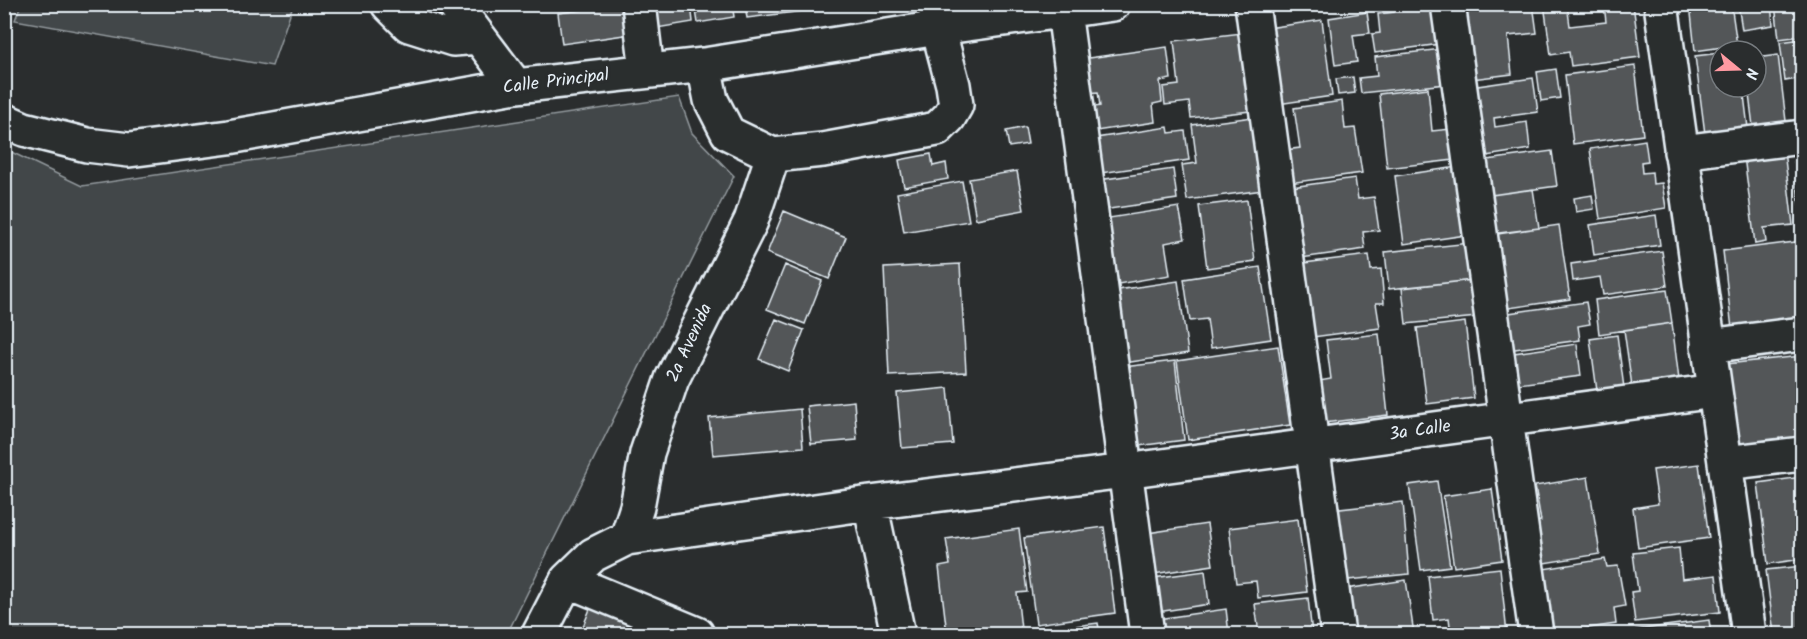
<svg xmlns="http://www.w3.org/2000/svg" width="1807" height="639" font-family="Kalam,sans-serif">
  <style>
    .green { fill: #424648; stroke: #959ca0; stroke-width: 1.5 }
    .building { fill: #535759; stroke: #e8f1f8; stroke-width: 1.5 }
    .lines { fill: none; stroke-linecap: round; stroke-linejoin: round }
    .minor-casing { stroke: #e8f1f8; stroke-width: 38 }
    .minor { stroke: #2a2d2e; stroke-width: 33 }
    .labels { text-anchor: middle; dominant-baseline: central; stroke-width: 6; stroke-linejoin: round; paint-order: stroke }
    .street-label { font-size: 18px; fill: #e8f1f8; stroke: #2a2d2e }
  </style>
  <rect width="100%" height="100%" fill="#2a2d2e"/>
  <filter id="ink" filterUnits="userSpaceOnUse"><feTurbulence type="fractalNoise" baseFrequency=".0167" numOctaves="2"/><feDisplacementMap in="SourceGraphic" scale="12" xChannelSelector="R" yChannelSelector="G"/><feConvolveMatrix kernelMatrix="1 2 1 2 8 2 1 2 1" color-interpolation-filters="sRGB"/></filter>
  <g filter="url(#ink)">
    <path class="green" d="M21,4H293V5L272,66L15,20Z
      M679,97L692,133L734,176L507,634H5V149L82,186Z"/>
    <path class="building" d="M581,4H634L638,33L562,44L558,13L582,10Z
      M647,4H691L693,22L651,29Z
      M695,4H732L734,17L698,23Z
      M745,4H810L811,10L747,18Z
      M814,4H841L815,9Z
      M1393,4H1435L1440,44L1375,53L1372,34L1380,33L1378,14L1394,12Z
      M1533,4L1537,33L1508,36L1512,74L1472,79L1463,10L1504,4Z
      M1544,4H1567L1570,26L1606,22L1604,4H1633L1640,57L1571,66L1569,52L1551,55Z
      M1690,4H1731L1737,45L1695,51Z
      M1738,4H1771L1773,25L1742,30Z
      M1775,4H1802V36L1779,39Z
      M1367,12L1370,33L1353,35L1357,62L1335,65L1329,18Z
      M1322,20L1332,96L1278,104L1268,28Z
      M1242,33L1250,111L1191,118L1189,102L1165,105L1163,87L1179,85L1174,41Z
      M1802,39V78L1785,81L1780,42Z
      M1167,47L1171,79L1160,81L1162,102L1153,104L1155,122L1083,133L1080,109L1100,106L1098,92L1087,93L1082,59Z
      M1442,49L1446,84L1361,93L1359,78L1377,76L1375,57Z
      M1720,53V87H1743L1748,128L1705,134L1695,56Z
      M1778,55L1786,121L1753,126L1748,87H1756V58Z
      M1635,66L1643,135L1573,144L1565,75Z
      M1556,69L1560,98L1541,101L1537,72Z
      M1353,77L1355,93L1338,95L1336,79Z
      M1533,78L1538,112L1494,118L1495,127L1527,122L1530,149L1480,157L1471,87Z
      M1428,88L1432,131L1451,129L1454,160L1387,168L1379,94Z
      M1342,101L1345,129L1355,128L1362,173L1289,183L1285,150L1300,148L1294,108Z
      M1253,117L1263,190L1187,200L1182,165L1197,163L1192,125Z
      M1025,127L1028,144L1009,147L1006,131Z
      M1168,127L1169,133L1185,131L1189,160L1101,173L1096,138Z
      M1645,140L1648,161L1641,162L1642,173L1652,172L1653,184L1662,183L1666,208L1600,219L1590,149Z
      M1802,149V225L1793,150Z
      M1552,151L1557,186L1485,196L1480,161Z
      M1784,151L1793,225L1764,228L1766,242L1755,244L1744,156Z
      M931,154L933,166L946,163L948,179L904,187L899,160Z
      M1457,167L1466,235L1404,244L1395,176Z
      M1173,169L1177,199L1096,211L1092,181Z
      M1017,171L1024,210L976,219L969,179Z
      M1355,178L1358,199L1374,197L1379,230L1363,232L1365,249L1301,258L1292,187Z
      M962,181L969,221L904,232L897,193Z
      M1533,189L1539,228L1491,234L1485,196Z
      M1592,195L1594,209L1576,212L1574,198Z
      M1247,200L1255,261L1207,268L1199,206Z
      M1179,207L1185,239L1165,243L1170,275L1107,286L1096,220Z
      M784,211L846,237L829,279L767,253Z
      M1656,215L1660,245L1594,255L1590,225Z
      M1559,225L1570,299L1502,309L1491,235Z
      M1802,241V320L1732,329L1723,251Z
      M1470,243L1473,280L1389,289L1385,252Z
      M1662,251L1667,286L1603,295L1600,277L1573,281L1571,264Z
      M1369,255L1371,270L1381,269L1384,303H1376L1380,328L1313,337L1304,263Z
      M960,264L966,372L889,376L884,268Z
      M785,265L822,281L805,324L767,309Z
      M1260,267L1271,339L1211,348L1207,319L1190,321L1184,279Z
      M1473,280L1477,317L1406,324L1402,288Z
      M1178,281L1188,353L1112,365L1105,321L1122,318L1118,290Z
      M1667,290L1672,323L1599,334L1595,300Z
      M1586,302L1590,324L1578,326L1580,340L1508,350L1502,314Z
      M776,319L804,330L788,371L759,359Z
      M1465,322L1474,398L1427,404L1417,328Z
      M1672,323L1679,380L1632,386L1624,330Z
      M1379,334L1388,415L1324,423L1319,381L1331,379L1326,340Z
      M1617,335L1624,388L1597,391L1590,339Z
      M1577,344L1581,376L1518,384L1514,353Z
      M1278,346L1290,425L1188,440L1177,361Z
      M1802,356V448L1735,455L1726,364Z
      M1175,361L1184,440L1123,448L1114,368Z
      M948,388L953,444L902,448L897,393Z
      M854,401L857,440L811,444L807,406Z
      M800,409L803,447L713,455L709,418Z
      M1699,464L1709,538L1638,548L1633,508L1658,504L1653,470Z
      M1588,477L1600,554L1538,564L1531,523L1541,521L1535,486Z
      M1802,477V559L1768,564L1758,483Z
      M1437,481L1450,566L1421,570L1409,485Z
      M1492,489L1502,560L1454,567L1443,496Z
      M1403,502L1409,574L1338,581L1331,510Z
      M1298,519L1307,592L1258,598L1256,581L1236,583L1229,528Z
      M1207,524L1213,565L1147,575L1141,534Z
      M1104,527L1115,613L1036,624L1024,538Z
      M1019,529L1027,592L1017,593L1021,629L979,634H947L939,567L950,565L946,539Z
      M1679,548L1682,579L1716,575L1720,612L1635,622L1631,592L1638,591L1633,553Z
      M1605,559L1607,567L1618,566L1625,606L1614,608L1616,624L1547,634L1537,570Z
      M1802,566V634H1774L1766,570Z
      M1500,568L1507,634H1451L1449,618L1433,620L1428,576Z
      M1205,571L1209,604L1151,613L1146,579Z
      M1406,580L1414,634H1345L1339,590Z
      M596,594L659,634H580Z
      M1308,598L1312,634H1259L1255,604Z
      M1226,609L1229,634H1153L1151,620Z
      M1709,620L1711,634H1637L1636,630Z
      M1098,623L1100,634H1053L1052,629Z"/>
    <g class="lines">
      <g class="minor-casing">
        <path id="minor" d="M388,4L409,25L453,39L479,37
          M454,4L516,86
          M639,4L647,71
          M1252,4L1338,634
          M1448,4L1536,634
          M1661,4L1749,634
          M1064,11L1147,634
          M704,65L711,100L728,133L773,155L823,150L937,129L949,117L956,105L953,85L938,28L935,4
          M4,120L24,129L87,145L129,150L229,137L516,86L704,65L938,28L1113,4
          M1681,152L1802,137
          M1708,346L1802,334
          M1725,463L1802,454
          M870,503L898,634
          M627,538L637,507L647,453L672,379L751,221L773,155
          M567,580L697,634
          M539,634L567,580L593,555L627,538L870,503L1125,471L1715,391"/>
      </g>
      <use href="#minor" class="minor"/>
    </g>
  </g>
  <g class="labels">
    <g class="street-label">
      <text transform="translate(556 82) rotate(-7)">Calle Principal</text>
      <text transform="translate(690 343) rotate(-65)">2a Avenida</text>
      <text transform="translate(1420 431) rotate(-8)">3a Calle</text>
    </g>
  </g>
  <rect width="1807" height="639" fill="none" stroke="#2a2d2e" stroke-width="24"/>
  <rect x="12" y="12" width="1783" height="615" fill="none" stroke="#e8f1f8" stroke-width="2" filter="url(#ink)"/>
  <g transform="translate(1738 69) rotate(109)"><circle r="28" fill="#2a2d2e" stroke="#767b7f" stroke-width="1.5"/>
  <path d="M0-4.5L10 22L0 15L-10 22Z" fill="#ff9aa2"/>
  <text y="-9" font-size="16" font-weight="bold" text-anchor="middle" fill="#e8f1f8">N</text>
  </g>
</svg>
